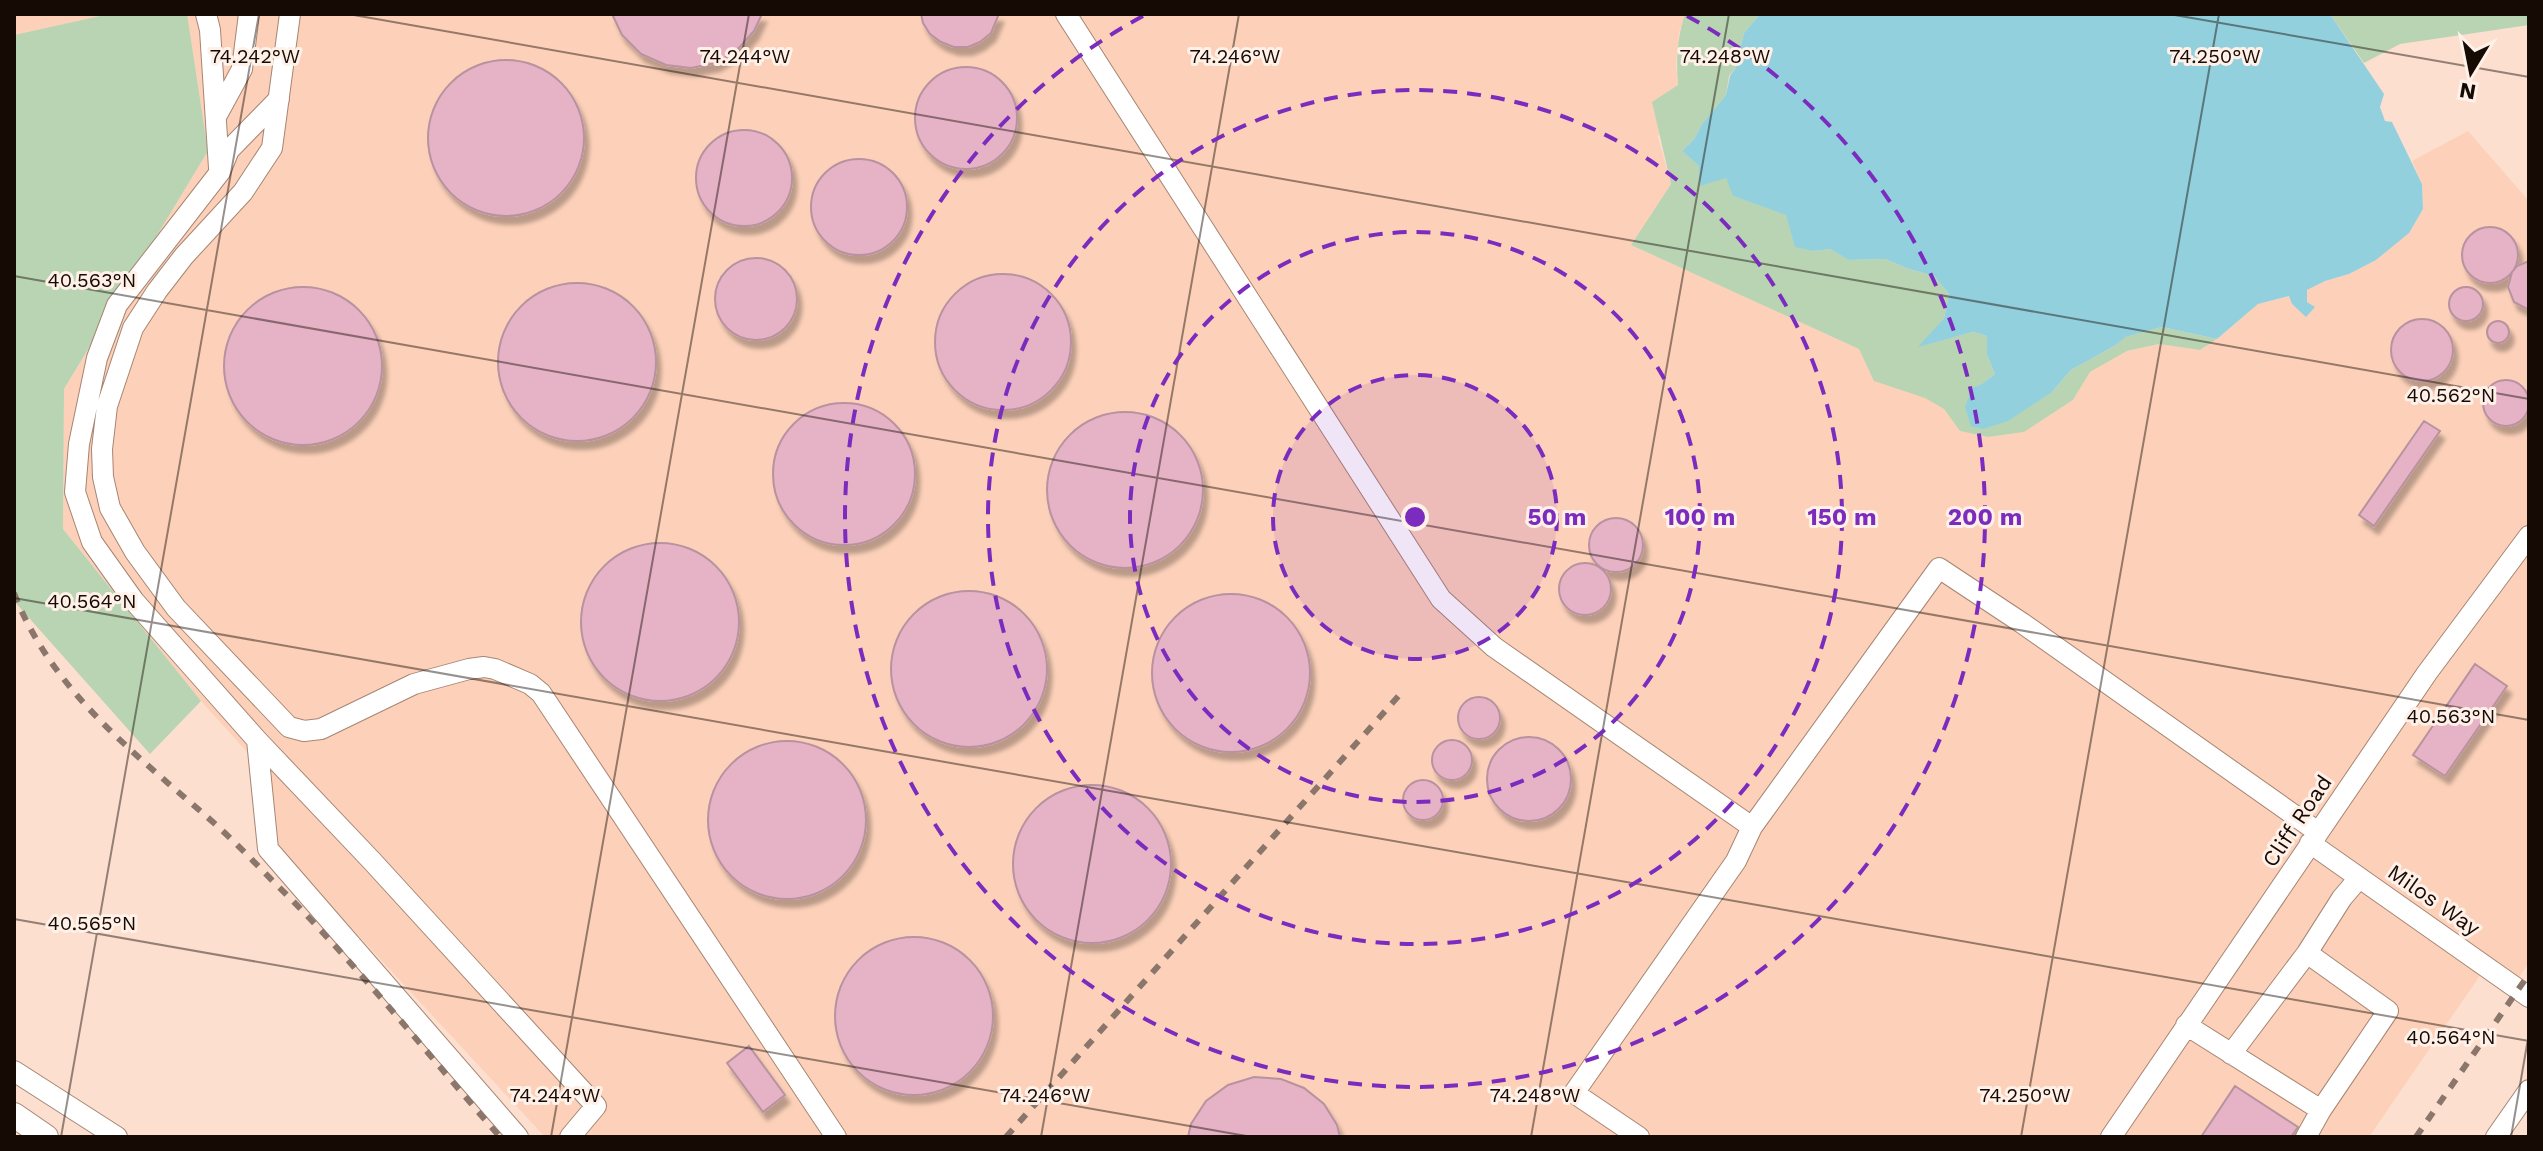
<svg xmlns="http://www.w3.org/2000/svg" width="2543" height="1151" font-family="'Work Sans',sans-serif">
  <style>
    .built { fill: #fdd1b9 }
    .green { fill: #b8d4b3 }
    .water { fill: #93d0de }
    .building { fill: #e6b2c5; stroke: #b8929f; stroke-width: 2; filter: url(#shadow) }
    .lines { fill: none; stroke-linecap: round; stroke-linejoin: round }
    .minor-casing { stroke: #a68573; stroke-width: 22 }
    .major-casing { stroke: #a68573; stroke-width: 26 }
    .minor { stroke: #fff; stroke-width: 20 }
    .major { stroke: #fff; stroke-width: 24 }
    .rail { stroke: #8a766b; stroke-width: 6; stroke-dasharray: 10 10; stroke-linecap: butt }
    .ticks { fill: none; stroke: #160a05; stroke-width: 2; stroke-opacity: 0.45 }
    .ring { fill: none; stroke: #7b2cbf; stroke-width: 4; stroke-dasharray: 14 10 }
    .labels { text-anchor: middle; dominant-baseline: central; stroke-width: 6; stroke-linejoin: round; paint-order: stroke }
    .street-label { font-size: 22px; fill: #160a05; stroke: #fff0e8 }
    .ticks-label { font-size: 20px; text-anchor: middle; fill: #160a05; stroke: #fff0e8; stroke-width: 6; stroke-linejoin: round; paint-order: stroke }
    .centre { fill: #7b2cbf; stroke: #fff0e8; stroke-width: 4 }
    .ring-label { font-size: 24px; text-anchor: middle; font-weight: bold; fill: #7b2cbf; stroke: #fff0e8; stroke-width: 6; stroke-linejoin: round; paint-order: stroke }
  </style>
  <defs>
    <filter id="shadow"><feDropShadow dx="4.5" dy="8" stdDeviation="2" flood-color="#0004"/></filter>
  </defs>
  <rect width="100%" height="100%" fill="#fcdfcf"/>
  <path class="built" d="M14,14H109L14,35Z
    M187,14H1685L1679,33L1676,64L1678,85L1658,137L1671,184L1631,245L1859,349L1875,381L1925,397L1944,409L1960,431L1988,437L2024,432L2073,400L2090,372L2127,351L2159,344L2200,350L2217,339L2258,304L2290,296L2292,304L2306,316L2307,290L2325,281L2349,274L2376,260L2409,232L2423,209L2422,184L2412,161L2468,131L2529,201V963L2519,977L2492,958L2369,1137H545L267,837L248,753L201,701L63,529L64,389L208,151Z"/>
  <path class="green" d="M109,14H187L208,151L64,389L63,529L201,701L150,754L14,601V35Z
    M1685,14H1760L1744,33L1736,67L1729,76L1726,95L1702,124L1694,139L1682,151L1699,166L1726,178L1734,196L1787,215L1814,251L1830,249L1850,260L1885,259L1909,269L1934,276L1949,294L1944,318L1920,346L1973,332L1987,336V355L1995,374L1980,385L2052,392L2071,370L2116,345L2124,337L2162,327L2217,339L2200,350L2159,344L2127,351L2090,372L2073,400L2024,432L1988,437L1960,431L1944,409L1925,398L1874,381L1859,349L1631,245L1671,184L1652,102L1678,85C1676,60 1677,38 1685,14Z
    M2330,14H2529V25L2400,44L2364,63Z"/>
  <path class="water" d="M1760,14H2330L2384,94L2380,107L2385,121L2392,122L2422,184L2423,209L2409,233L2376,260L2349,274L2325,281L2307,290V302L2315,307L2306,317L2292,304L2289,296L2258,304L2217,339L2162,327L2125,337L2116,345L2071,370L2052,392L2008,421L1983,429L1971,426L1965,407L1972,388L1980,385L1995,374L1987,355V336L1973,332L1918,347L1944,318L1949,294L1934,276L1909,269L1885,259L1849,260L1830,249L1814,251L1795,247L1786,215L1733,196L1726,178L1700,186L1699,166L1682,151L1694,139L1702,124L1726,95L1730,76L1736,67L1744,33Z"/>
  <path class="building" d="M612,14H762L754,31L737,50L716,63L691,68L666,65L641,54L622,35Z
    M921,14H999L991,33L980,42L968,47H954L941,42L930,34L923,23Z
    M428 138a78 78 0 1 1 156 0a78 78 0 1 1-156 0Z
    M915 118a51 51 0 1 1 102 0a51 51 0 1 1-102 0Z
    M696 178a48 48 0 1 1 96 0a48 48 0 1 1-96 0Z
    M811 207a48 48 0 1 1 96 0a48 48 0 1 1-96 0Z
    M2462 255a28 28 0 1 1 56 0a28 28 0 1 1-56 0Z
    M715 299a41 41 0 1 1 82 0a41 41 0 1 1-82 0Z
    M2529,261V310L2514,302L2508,287L2512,272L2517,266Z
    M935 342a68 68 0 1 1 136 0a68 68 0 1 1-136 0Z
    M498 362a79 79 0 1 1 158 0a79 79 0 1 1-158 0Z
    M2449 304a17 17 0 1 1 34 0a17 17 0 1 1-34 0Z
    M224 366a79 79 0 1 1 158 0a79 79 0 1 1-158 0Z
    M2391 350a31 31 0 1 1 62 0a31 31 0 1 1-62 0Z
    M2487 332a11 11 0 1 1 22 0a11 11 0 1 1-22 0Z
    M2483 403a23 23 0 1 1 46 0a23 23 0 1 1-46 0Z
    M773 474a71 71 0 1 1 142 0a71 71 0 1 1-142 0Z
    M1047 490a78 78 0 1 1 156 0a78 78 0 1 1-156 0Z
    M2424,421L2440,431L2374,526L2359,515Z
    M1589 545a27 27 0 1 1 54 0a27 27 0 1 1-54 0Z
    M581 622a79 79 0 1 1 158 0a79 79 0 1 1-158 0Z
    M1559 589a26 26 0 1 1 52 0a26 26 0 1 1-52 0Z
    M891 669a78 78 0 1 1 156 0a78 78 0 1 1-156 0Z
    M1152 673a79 79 0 1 1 158 0a79 79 0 1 1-158 0Z
    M2475,664L2507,686L2445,776L2413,755Z
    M1458 718a21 21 0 1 1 42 0a21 21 0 1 1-42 0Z
    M1487 779a42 42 0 1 1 84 0a42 42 0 1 1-84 0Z
    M1432 760a20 20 0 1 1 40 0a20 20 0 1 1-40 0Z
    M708 820a79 79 0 1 1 158 0a79 79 0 1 1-158 0Z
    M1403 800a20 20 0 1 1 40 0a20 20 0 1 1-40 0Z
    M1013 864a79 79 0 1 1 158 0a79 79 0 1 1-158 0Z
    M835 1016a79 79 0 1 1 158 0a79 79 0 1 1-158 0Z
    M749,1046L785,1095L763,1112L727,1063Z
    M1254,1077L1281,1079L1304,1088L1324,1104L1337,1125L1340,1137H1188L1191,1124L1206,1101L1228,1085Z
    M2235,1086L2298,1127L2291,1137H2201Z"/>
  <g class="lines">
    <g class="minor-casing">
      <path id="minor" d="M206,14L210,30L219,168
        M290,14L272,148L243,192L184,256L157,291L133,328L107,406L102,449L103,477L110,508L135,552L176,608L289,727L304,731L321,729L414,684L469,669L484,667L495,669L530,684L541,693L836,1137
        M1066,14L1441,599L1494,647L1752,827L1939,568L2022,623L2318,832
        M279,99L229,150L220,172L117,305L97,358L79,444L75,492L92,542L134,601L257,740L268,849L518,1137
        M217,115L242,69L249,14
        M257,740L372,861L596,1106L570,1137
        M2310,843L2529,997
        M2186,1025L2321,1110
        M2231,1054L2307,953L2342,898L2359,878
        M14,1071L117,1137
        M1639,1137L1574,1093L1736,861L1752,827
        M2111,1137L2427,673L2529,536
        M2306,1137L2321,1110L2388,1011L2307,953
        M2496,1137L2529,1090"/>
    </g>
    <g class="major-casing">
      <path id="major" d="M14,1115L46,1137"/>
    </g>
    <use href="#minor" class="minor"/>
    <use href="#major" class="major"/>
    <path class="rail" d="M14,593C52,692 137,755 214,823C241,847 266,875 292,900C365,975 431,1058 500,1137
      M1006,1137L1403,691
      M2416,1137L2529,974"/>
  </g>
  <path class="ticks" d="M348,14L2529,399M2169,14L2529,77M14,276L2529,720M14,598L2529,1041M14,919L1252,1137M61,1137L259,14M551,1137L749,14M1041,1137L1239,14M1531,1137L1729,14M2021,1137L2219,14M2511,1137L2529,1033"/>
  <circle cx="1415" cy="517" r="142" fill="#7b2cbf" fill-opacity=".12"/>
  <g class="ring">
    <circle cx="1415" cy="517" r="142"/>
    <circle cx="1415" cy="517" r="285"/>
    <circle cx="1415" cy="517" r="427"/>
    <path d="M1687 16A570 570 0 1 1 1143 16"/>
  </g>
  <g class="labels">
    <g class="street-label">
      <text transform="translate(2297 821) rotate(-56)">Cliff Road</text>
      <text transform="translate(2434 900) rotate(35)">Milos Way</text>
    </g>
  </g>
  <g class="ticks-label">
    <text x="255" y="63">74.242°W</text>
    <text x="745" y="63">74.244°W</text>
    <text x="1235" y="63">74.246°W</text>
    <text x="1725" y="63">74.248°W</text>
    <text x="2215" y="63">74.250°W</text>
    <text x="92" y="287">40.563°N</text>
    <text x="2451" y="402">40.562°N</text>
    <text x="92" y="608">40.564°N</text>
    <text x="2451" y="723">40.563°N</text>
    <text x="92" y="930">40.565°N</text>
    <text x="2451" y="1044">40.564°N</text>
    <text x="555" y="1102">74.244°W</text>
    <text x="1045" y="1102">74.246°W</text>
    <text x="1535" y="1102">74.248°W</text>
    <text x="2025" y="1102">74.250°W</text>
  </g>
  <circle cx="1415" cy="517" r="12" class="centre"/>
  <g class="ring-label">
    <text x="1557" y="525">50 m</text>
    <text x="1700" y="525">100 m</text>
    <text x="1842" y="525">150 m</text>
    <text x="1985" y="525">200 m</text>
  </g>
  <rect width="2543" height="1151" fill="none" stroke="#160a05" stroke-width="32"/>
  <g transform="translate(2471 72) rotate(190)" stroke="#fff0e8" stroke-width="6" paint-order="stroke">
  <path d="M0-6L14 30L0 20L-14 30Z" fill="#160a05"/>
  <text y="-12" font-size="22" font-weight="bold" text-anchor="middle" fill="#160a05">N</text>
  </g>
</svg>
